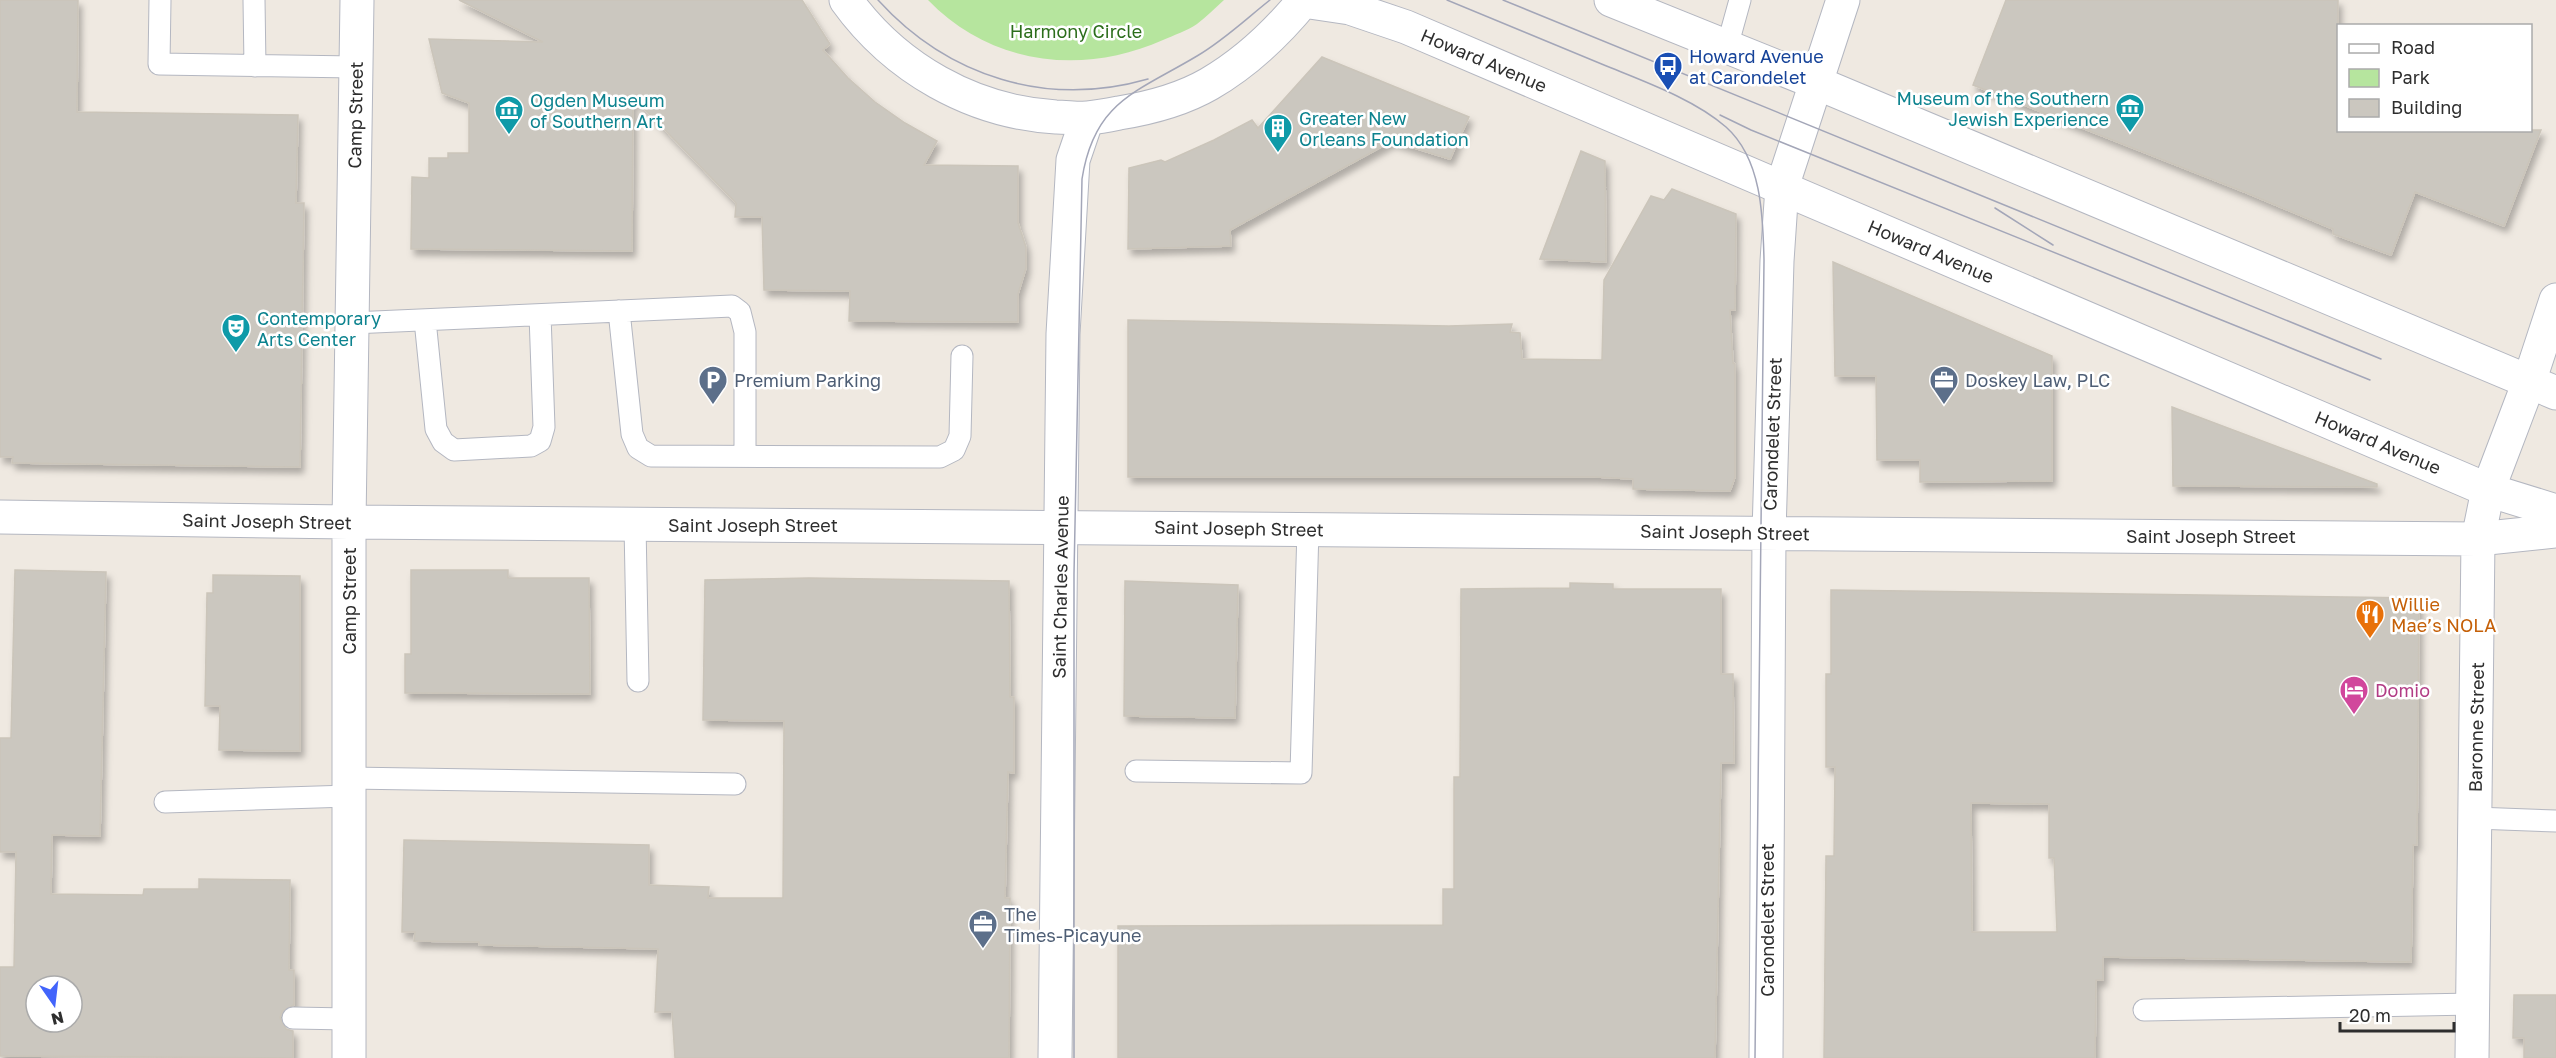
<svg xmlns="http://www.w3.org/2000/svg" width="2556" height="1058" font-family="'Golos Text',sans-serif">
  <style>
    .green { fill: #b6e59e }
    .building { fill: #cbc7bf; stroke: #cbc5ba; stroke-width: 1.5; fill-rule: evenodd; filter: url(#shadow) }
    .lines { fill: none; stroke-linecap: round; stroke-linejoin: round }
    .service-casing { stroke: #b4b7c1; stroke-width: 23 }
    .minor-casing { stroke: #b4b7c1; stroke-width: 35 }
    .tertiary-casing { stroke: #b4b7c1; stroke-width: 35 }
    .secondary-casing { stroke: #b4b7c1; stroke-width: 35 }
    .service { stroke: #fff; stroke-width: 21 }
    .minor { stroke: #fff; stroke-width: 33 }
    .tertiary { stroke: #fff; stroke-width: 33 }
    .secondary { stroke: #fff; stroke-width: 33 }
    .tram { stroke: #a3a6b8; stroke-width: 1.5 }
    .labels { text-anchor: middle; dominant-baseline: central; stroke-width: 5; stroke-linejoin: round; paint-order: stroke }
    .park-label { font-size: 18px; fill: #2c6e1b; stroke: #fff }
    .transit-label { font-size: 18px; fill: #164399; stroke: #fff; text-anchor: start }
    .street-label { font-size: 18px; fill: #2e2e2e; stroke: #fff }
    .culture-label { font-size: 18px; fill: #0d838f; stroke: #fff; text-anchor: start }
    .service-label { font-size: 18px; fill: #4e5e75; stroke: #fff; text-anchor: start }
    .food-label { font-size: 18px; fill: #c56008; stroke: #fff; text-anchor: start }
    .hotel-label { font-size: 18px; fill: #b23c85; stroke: #fff; text-anchor: start }
  </style>
  <defs>
    <filter id="shadow"><feDropShadow dx="3.5" dy="6" stdDeviation="3" flood-color="#0004"/></filter>
  </defs>
  <rect width="100%" height="100%" fill="#efe9e1"/>
  <path class="green" d="M928,0H1224C1215,8 1206,17 1197,24C1187,31 1174,35 1163,40C1082,76 991,65 928,0Z"/>
  <path class="building" d="M0,0H78L77,112L298,115L296,203H304L300,467L12,463L13,457H0Z
    M459,0H802L830,44L823,50L848,78L875,102L905,123L937,141L924,165L1018,166V223L1026,247V268L1018,294V322L849,321L850,291L764,290L762,217H735L736,203L633,97L632,251L411,249L412,177L429,178V158H448V153H469V103L442,93L429,39L543,42Z
    M2006,0H2338V130H2541L2504,226L2415,192L2391,255L2333,234V229L2247,193L1973,85Z
    M1322,57L1469,117L1450,159L1392,141L1230,230L1231,246L1128,249L1129,168L1161,160L1165,162L1214,140L1252,120L1258,128Z
    M1581,151L1605,161L1606,262L1540,259Z
    M1672,189L1736,214L1735,310H1730L1733,363L1735,364V477L1730,491L1633,489V479L1596,477H1128V320L1449,326L1512,324L1510,332L1520,333L1522,359L1602,360L1604,280L1651,196L1664,200Z
    M1833,262L2052,356V481L1920,482V460H1877L1876,376H1835Z
    M2172,407L2377,484V487L2173,486Z
    M15,570L106,572L100,836L52,835L51,894L143,895L144,889H199V879L290,880L289,970H294V1005L282,1011L280,1018L286,1029L293,1031V1058L0,1056V967H14L16,852H0V738H11ZM36,986H72V1022H36Z
    M411,570H508V578H589L590,694L405,693V654H411Z
    M213,575L300,576V751L219,750L220,706H205L207,593H213Z
    M809,578L1009,581L1010,697H1014V773L1008,772L1005,898H1010L1009,1058H675L672,1012H655L658,949L479,945V942L414,941L415,932H402L404,840L649,845V885L709,887L708,898H783L784,721L703,720L705,580Z
    M1125,581L1238,585L1235,718L1124,716Z
    M1570,583L1613,584V589H1721V674H1733L1734,763H1721L1715,1058H1118V926L1443,925V889H1454V777H1460L1461,589L1570,588Z
    M1831,590L2419,598L2417,845H2413L2411,962L2103,957V980H2096L2095,1058H1824L1826,856H1834L1835,767H1826V674H1831ZM1971,803L2049,804V858H2054L2057,932H1972Z
    M2514,995H2556V1058H2524V1038H2513Z"/>
  <g class="lines">
    <g class="service-casing">
      <path id="service" d="M160,0L159,64L356,67
        M254,0L255,66
        M1727,47L1740,0
        M619,311L632,434L638,448L651,456L940,457L954,450L960,436L962,356
        M425,320L436,429L443,442L454,450L531,446L540,441L544,427L540,315
        M352,323L732,306L740,312L745,332V456
        M635,525L638,681
        M1136,771L1301,773L1308,529
        M349,778L735,784
        M165,802L349,796
        M2475,818L2556,821
        M2144,1010L2473,1004
        M293,1018L349,1019"/>
    </g>
    <g class="minor-casing">
      <path id="minor" d="M0,517L349,522L2478,539L2556,531
        M349,1058V522L357,0
        M1766,1058L1769,533L1777,261L1782,187L1843,0
        M2472,1058L2478,539L2488,490L2529,382L2556,300"/>
    </g>
    <g class="tertiary-casing">
      <path id="tertiary" d="M1055,1058L1063,334L1073,160L1087,119"/>
    </g>
    <g class="secondary-casing">
      <path id="secondary" d="M846,0C895,68 972,112 1056,117C1067,117 1078,119 1088,118C1099,117 1109,115 1119,113C1150,108 1183,99 1209,84C1247,62 1277,33 1304,0
        M1611,0L1817,83L2556,393
        M1303,1L1350,8L1406,27L2488,490L2556,511"/>
    </g>
    <use href="#service" class="service"/>
    <use href="#minor" class="minor"/>
    <use href="#tertiary" class="tertiary"/>
    <use href="#secondary" class="secondary"/>
    <path class="tram" d="M878,0C948,77 1047,108 1148,79
      M1447,0C1499,22 1552,43 1604,65C1643,81 1694,99 1726,127C1762,159 1763,217 1764,260L1755,1058
      M1503,0L2381,359
      M1720,115L1751,130L2370,380
      M1995,208L2053,245
      M1074,1058V574L1082,179C1094,101 1137,92 1197,56C1223,41 1246,19 1270,0"/>
  </g>
  <defs>
    <g id="bus-pin" transform="scale(1.5)"><path d="M0 17L-7.5 6A9.5 9.5 0 1 1 7.5 6Z" fill="#1a4fb4" stroke="#fff"/><path d="M-5-6H5V4H4V6H2V4H-2V6H-4V4H-5ZM-3.5-4V0h7V-4ZM-3.5 1.2v1.5H-2V1.2ZM2 1.2v1.5H3.5V1.2Z" fill="#fff"/></g>
    <g id="museum-pin" transform="scale(1.5)"><path d="M0 17L-7.5 6A9.5 9.5 0 1 1 7.5 6Z" fill="#0f9aa8" stroke="#fff"/><path d="M0-6L6-3V-2H-6V-3ZM-5-1h2V3h-2ZM-1-1h2V3h-2ZM3-1h2V3H3ZM-6 4H6V6H-6Z" fill="#fff"/></g>
    <g id="building-pin" transform="scale(1.5)"><path d="M0 17L-7.5 6A9.5 9.5 0 1 1 7.5 6Z" fill="#0f9aa8" stroke="#fff"/><path d="M-4-6H4V6H1V3H-1V6H-4ZM-2.5-4.3h1.7v1.8h-1.7ZM.8-4.3h1.7v1.8H.8ZM-2.5-1h1.7V.8h-1.7ZM.8-1h1.7V.8H.8Z" fill="#fff"/></g>
    <g id="theatre-pin" transform="scale(1.5)"><path d="M0 17L-7.5 6A9.5 9.5 0 1 1 7.5 6Z" fill="#0f9aa8" stroke="#fff"/><path d="M-5-5.5Q0-4 5-5.5V0Q5 5 0 6Q-5 5-5 0ZM-3.3-2.5H-1v1.5H-3.3ZM1-2.5H3.3v1.5H1ZM-2.8 1Q0 5.5 2.8 1Z" fill="#fff"/></g>
    <g id="parking-pin" transform="scale(1.5)"><path d="M0 17L-7.5 6A9.5 9.5 0 1 1 7.5 6Z" fill="#5c6f8a" stroke="#fff"/><path d="M-3.5-5.5H1a3.5 3.5 0 0 1 0 7H-1V5.5H-3.5ZM-1-3.4V-.6H.8a1.4 1.4 0 0 0 0-2.8Z" fill="#fff"/></g>
    <g id="office-pin" transform="scale(1.5)"><path d="M0 17L-7.5 6A9.5 9.5 0 1 1 7.5 6Z" fill="#5c6f8a" stroke="#fff"/><path d="M-6-3h4V-5.5h4V-3h4V5H-6ZM-1-4.5V-3h2v-1.5ZM-6 0V1H6V0Z" fill="#fff"/></g>
    <g id="restaurant-pin" transform="scale(1.5)"><path d="M0 17L-7.5 6A9.5 9.5 0 1 1 7.5 6Z" fill="#e8710a" stroke="#fff"/><path d="M-5-6h1v4h1v-4h1v4h1v-4h1v5L-1.5 .5V6h-2V.5L-5-1ZM5-6V6H3V1.5H1.5Q1.5-4 5-6Z" fill="#fff"/></g>
    <g id="hotel-pin" transform="scale(1.5)"><path d="M0 17L-7.5 6A9.5 9.5 0 1 1 7.5 6Z" fill="#d1479c" stroke="#fff"/><path d="M-6-4.5h1.5V1H6V5H4.5V3h-9V5H-6ZM-4 0a1.8 1.8 0 1 1 3.6 0ZM.5 0V-2.5h3Q6-2.5 6 0Z" fill="#fff"/></g>
  </defs>
  <g fill-rule="evenodd">
    <use href="#bus-pin" x="1668" y="66"/>
    <use href="#museum-pin" x="2130" y="108"/>
    <use href="#museum-pin" x="509" y="110"/>
    <use href="#building-pin" x="1278" y="128"/>
    <use href="#theatre-pin" x="236" y="328"/>
    <use href="#parking-pin" x="713" y="380"/>
    <use href="#office-pin" x="1944" y="380"/>
    <use href="#restaurant-pin" x="2370" y="614"/>
    <use href="#hotel-pin" x="2354" y="690"/>
    <use href="#office-pin" x="983" y="924"/>
  </g>
  <g class="labels">
    <g class="park-label">
      <text x="1076" y="31">Harmony Circle</text>
    </g>
    <g class="transit-label">
      <text x="1689" y="56">Howard Avenue<tspan x="1689" dy="21">at Carondelet</tspan></text>
    </g>
    <g class="street-label">
      <text transform="translate(1484 60) rotate(23)">Howard Avenue</text>
      <text transform="translate(355 115) rotate(-89)">Camp Street</text>
      <text transform="translate(1931 251) rotate(23)">Howard Avenue</text>
      <text transform="translate(1772 434) rotate(-88)">Carondelet Street</text>
      <text transform="translate(2378 442) rotate(23)">Howard Avenue</text>
      <text transform="translate(267 521) rotate(1)">Saint Joseph Street</text>
      <text x="753" y="525">Saint Joseph Street</text>
      <text transform="translate(1239 528) rotate(1)">Saint Joseph Street</text>
      <text transform="translate(1725 532) rotate(1)">Saint Joseph Street</text>
      <text x="2211" y="536">Saint Joseph Street</text>
      <text transform="translate(1060 587) rotate(-89)">Saint Charles Avenue</text>
      <text transform="translate(349 601) rotate(-90)">Camp Street</text>
      <text transform="translate(2476 727) rotate(-89)">Baronne Street</text>
      <text transform="translate(1767 920) rotate(-90)">Carondelet Street</text>
    </g>
    <g class="culture-label">
      <text x="2109" y="98" text-anchor="end">Museum of the Southern<tspan x="2109" dy="21">Jewish Experience</tspan></text>
      <text x="530" y="100">Ogden Museum<tspan x="530" dy="21">of Southern Art</tspan></text>
      <text x="1299" y="118">Greater New<tspan x="1299" dy="21">Orleans Foundation</tspan></text>
      <text x="257" y="318">Contemporary<tspan x="257" dy="21">Arts Center</tspan></text>
    </g>
    <g class="service-label">
      <text x="734" y="380">Premium Parking</text>
      <text x="1965" y="380">Doskey Law, PLC</text>
      <text x="1004" y="914">The<tspan x="1004" dy="21">Times-Picayune</tspan></text>
    </g>
    <g class="food-label">
      <text x="2391" y="604">Willie<tspan x="2391" dy="21">Mae’s NOLA</tspan></text>
    </g>
    <g class="hotel-label">
      <text x="2375" y="690">Domio</text>
    </g>
  </g>
  <rect x="2337" y="24" width="195" height="108" fill="#ffffff" stroke="#ababab" stroke-width="1.5"/>
  <rect x="2349" y="44" width="30" height="9" fill="#ffffff" stroke="#ababab" stroke-width="1.5"/>
  <text x="2391" y="54" font-size="18" fill="#2e2e2e">Road</text>
  <rect x="2349" y="69" width="30" height="18" fill="#b6e59e" stroke="#ababab" stroke-width="1.5"/>
  <text x="2391" y="84" font-size="18" fill="#2e2e2e">Park</text>
  <rect x="2349" y="99" width="30" height="18" fill="#cbc7bf" stroke="#ababab" stroke-width="1.5"/>
  <text x="2391" y="114" font-size="18" fill="#2e2e2e">Building</text>
  <g transform="translate(54 1004) rotate(166)"><circle r="28" fill="#ffffff" stroke="#ababab" stroke-width="1.5"/>
  <path d="M0-4.5L10 22L0 15L-10 22Z" fill="#4264fb"/>
  <text y="-9" font-size="16" font-weight="bold" text-anchor="middle" fill="#2e2e2e">N</text>
  </g>
  <path d="M2340 1022v9h114v-9" fill="none" stroke="#2e2e2e" stroke-width="3"/>
  <text x="2349" y="1022" font-size="18" fill="#2e2e2e" stroke="#ffffff" stroke-width="4.5" paint-order="stroke">20 m</text>
</svg>
